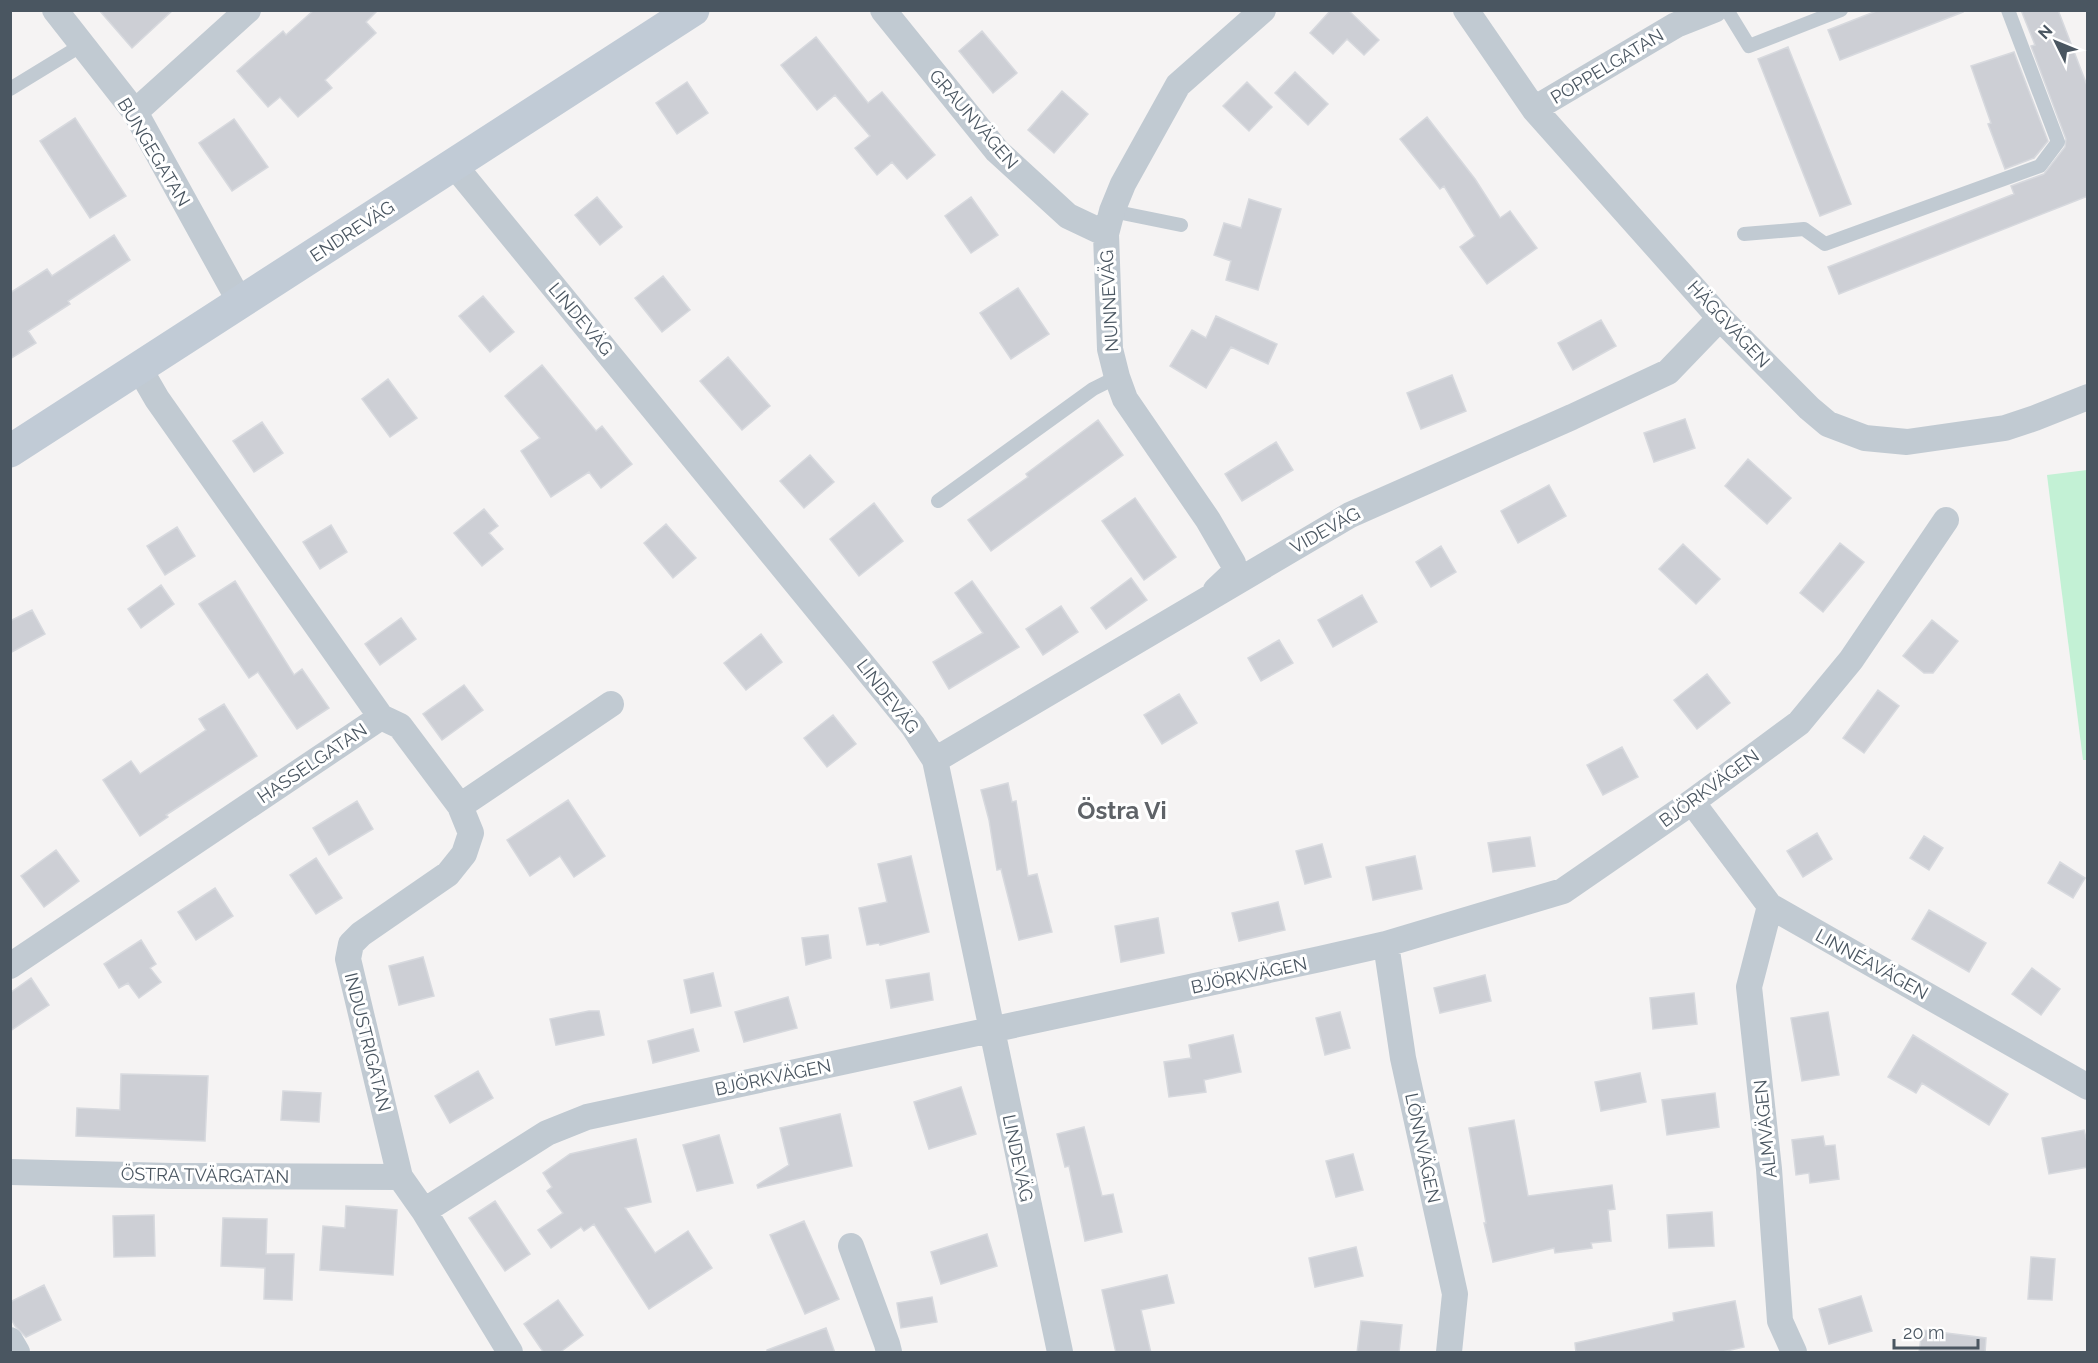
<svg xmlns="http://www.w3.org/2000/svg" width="2098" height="1363" font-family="Raleway,sans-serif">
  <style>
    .pitch { fill: #c3f1d5 }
    .building { fill: #cdcfd5; stroke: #d7d9de; stroke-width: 1.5 }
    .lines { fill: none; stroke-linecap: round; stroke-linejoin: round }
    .lane { stroke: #c1cad2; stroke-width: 14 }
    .street { stroke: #c1cad2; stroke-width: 26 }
    .secondary { stroke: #c1cbd6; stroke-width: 33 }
    .labels { text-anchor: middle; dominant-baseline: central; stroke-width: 6; stroke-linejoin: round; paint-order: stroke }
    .street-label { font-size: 18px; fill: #4a5661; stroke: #fff }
    .district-label { font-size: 24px; font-weight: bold; fill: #5f6368; stroke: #fff }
  </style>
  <rect width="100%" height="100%" fill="#f5f3f3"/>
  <path class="pitch" d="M2087,470L2088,760H2083L2047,475Z"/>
  <path class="building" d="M99,10H173L132,48Z
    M314,10H378L366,22L376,33L325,80L332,88L298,117L280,97L268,107L237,71L283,31L286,35Z
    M1331,10H1348L1379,40L1364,55L1347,39L1333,54L1310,33Z
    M1879,10H1962L1963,12L1840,60L1828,30Z
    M2021,10H2058L2088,88V196L1839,294L1828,267L2014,194L2011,186L2044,174L2065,147L2066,139L2031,46L2035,45Z
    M982,31L1017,73L993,93L959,51Z
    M816,37L868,103L882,92L935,155L907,179L892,162L877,175L855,148L870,136L835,95L817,110L781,65Z
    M1788,47L1851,204L1820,216L1758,59Z
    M2014,52L2048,141L2034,158L2005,169L1988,124L1991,123L1971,66Z
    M1295,72L1328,104L1308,125L1275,93Z
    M687,82L708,113L677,134L656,103Z
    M1247,82L1272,107L1249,131L1223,106Z
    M1062,91L1088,114L1054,153L1028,130Z
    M1427,117L1475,179L1500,218L1510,211L1537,248L1487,284L1460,247L1475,236L1444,186L1440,189L1400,139Z
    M75,118L126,196L90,218L40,141Z
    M234,119L268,167L232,191L199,143Z
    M597,197L622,227L600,245L575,215Z
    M971,197L998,235L971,253L945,216Z
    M1249,199L1281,209L1258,290L1226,280L1231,261L1214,255L1224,223L1241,228Z
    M114,235L130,260L68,301L70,304L28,331L36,343L10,359V293L47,269L52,276Z
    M663,276L690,310L662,332L635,298Z
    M1018,288L1049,334L1011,359L980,313Z
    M483,296L514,332L490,352L459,316Z
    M1216,316L1277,344L1268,364L1231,347L1206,388L1170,366L1192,330L1206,338Z
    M1601,320L1616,346L1573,370L1558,343Z
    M728,357L770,406L742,430L700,381Z
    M542,365L596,431L602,426L632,464L601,488L589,472L551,497L521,451L540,438L505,396Z
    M1452,375L1466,411L1421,429L1407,393Z
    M388,379L417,418L390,437L362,399Z
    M1685,419L1695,448L1654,462L1644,433Z
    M1098,420L1123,455L991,551L968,520L1028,477L1026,474Z
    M262,422L283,453L254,472L233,441Z
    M1276,442L1293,470L1242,501L1225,474Z
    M810,455L834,482L804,508L780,481Z
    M1748,459L1791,498L1767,524L1725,486Z
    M1549,485L1566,516L1518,543L1501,511Z
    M1135,498L1176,557L1144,580L1102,521Z
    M874,503L903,541L859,576L830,539Z
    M484,509L498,526L489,533L503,549L482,566L454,533Z
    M666,524L696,558L673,578L644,543Z
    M331,525L347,552L320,569L303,542Z
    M177,527L195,556L165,575L147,546Z
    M1840,543L1864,562L1823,612L1800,593Z
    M1683,544L1720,579L1696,604L1659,569Z
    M1441,546L1456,572L1431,587L1416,562Z
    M1131,578L1147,600L1106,629L1091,608Z
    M235,581L294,675L302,669L329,708L297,729L258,672L249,678L199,604Z
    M972,581L1019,647L949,689L933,662L983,633L955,593Z
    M161,585L174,604L141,628L128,609Z
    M1362,595L1377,622L1333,647L1318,620Z
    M1061,606L1078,632L1043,655L1026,629Z
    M32,610L45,634L10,653V621Z
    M401,618L416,639L380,665L365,644Z
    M1932,620L1958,641L1933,673H1924L1903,656Z
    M761,634L782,662L746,690L724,663Z
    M1279,640L1293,663L1261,681L1248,658Z
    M1707,674L1730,703L1697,729L1674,700Z
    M464,685L483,710L442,740L423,714Z
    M1878,690L1899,706L1864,753L1843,738Z
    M1179,694L1197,723L1162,744L1144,715Z
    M224,704L257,756L166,815L168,817L140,836L103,780L131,761L140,774L206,730L199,719Z
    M833,715L856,744L827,767L804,738Z
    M1622,747L1638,777L1603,795L1587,765Z
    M1008,783L1012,802L1016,801L1028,876L1037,874L1052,932L1019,940L1001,869L997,870L989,820L981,790Z
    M568,800L605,856L574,877L560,856L530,876L507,840Z
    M357,801L373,829L329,855L313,828Z
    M1817,833L1832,859L1803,877L1787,851Z
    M1924,836L1943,848L1929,870L1910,858Z
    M1530,837L1535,866L1493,872L1488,843Z
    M1322,844L1331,877L1305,884L1296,851Z
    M56,850L79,881L44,907L21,876Z
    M911,856L929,932L880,945L879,943L867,945L859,908L887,902L878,864Z
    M1415,856L1422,889L1373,900L1366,867Z
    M316,858L342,898L316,914L290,875Z
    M2060,862L2085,878L2073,898L2048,883Z
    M215,888L233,916L196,940L178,912Z
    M1278,902L1285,930L1239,941L1232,913Z
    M1929,910L1986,943L1969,972L1912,939Z
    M1158,918L1164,953L1121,962L1115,926Z
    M828,935L831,958L806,965L802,938Z
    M141,940L156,964L150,968L161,982L139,998L128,983L119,988L104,964Z
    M423,957L434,996L399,1005L389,966Z
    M2032,968L2060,989L2041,1015L2012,994Z
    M713,973L721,1006L691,1013L684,980Z
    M929,973L933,1000L891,1008L886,980Z
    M1485,975L1491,1001L1440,1013L1434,988Z
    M31,978L49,1005L10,1031V993Z
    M1694,993L1697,1024L1653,1029L1650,998Z
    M788,997L797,1028L744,1042L735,1012Z
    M589,1011H599L604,1035L556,1045L550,1019Z
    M1340,1012L1350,1048L1325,1055L1316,1018Z
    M1828,1012L1839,1075L1802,1081L1791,1018Z
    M693,1029L699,1051L653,1063L648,1041Z
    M1233,1035L1241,1072L1204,1080L1206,1092L1169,1097L1164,1062L1191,1058L1189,1045Z
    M1913,1035L2008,1094L1989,1125L1922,1083L1916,1093L1888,1077Z
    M478,1071L493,1098L450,1123L435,1096Z
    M1640,1073L1646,1102L1601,1111L1595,1082Z
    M121,1074L208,1076L205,1141L76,1136L77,1108L120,1110Z
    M961,1087L976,1134L929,1149L914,1102Z
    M283,1091L321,1093L319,1122L281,1120Z
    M1715,1093L1719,1127L1667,1135L1662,1100Z
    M840,1114L852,1166L758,1188L757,1185L789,1165L780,1128Z
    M1514,1120L1528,1196L1612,1185L1615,1209L1608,1210L1611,1241L1591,1243L1592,1248L1555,1253L1554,1248L1493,1262L1484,1223H1486L1469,1128Z
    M1084,1127L1102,1196L1113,1194L1122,1232L1085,1241L1069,1166L1065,1167L1057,1134Z
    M2084,1130L2088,1146V1167L2049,1174L2042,1138Z
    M719,1135L733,1183L697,1191L683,1145Z
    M1823,1136L1825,1146L1835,1145L1839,1179L1810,1183L1809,1173L1796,1175L1792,1140Z
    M636,1139L651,1202L625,1208L655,1253L688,1231L712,1268L649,1309L594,1224L584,1231L581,1227L551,1248L538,1230L563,1213L547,1191L552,1187L543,1173L570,1154Z
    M1353,1154L1363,1190L1336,1197L1326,1161Z
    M495,1201L530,1254L505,1271L469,1218Z
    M346,1206L397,1210L393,1275L320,1270L323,1226L345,1228Z
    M1712,1212L1714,1246L1669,1248L1667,1215Z
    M154,1215L155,1256L114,1257L113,1216Z
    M223,1218L267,1219L266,1254H294L292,1300L264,1299L265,1268L221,1266Z
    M804,1221L839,1299L805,1314L770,1235Z
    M987,1234L997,1266L941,1284L931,1252Z
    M1356,1247L1363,1276L1315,1287L1309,1258Z
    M2031,1257L2055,1259L2052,1300L2028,1299Z
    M1167,1275L1174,1303L1141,1310L1151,1353H1116L1102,1290Z
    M44,1285L61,1320L26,1337L15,1326L10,1317V1302Z
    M1861,1296L1872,1331L1829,1344L1819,1309Z
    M932,1297L937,1322L901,1328L897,1303Z
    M558,1300L583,1335L559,1353H544L524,1324Z
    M1735,1301L1744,1347L1718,1353H1576L1575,1343L1674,1321L1673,1313Z
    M1361,1321L1402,1325L1399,1353H1357Z
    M826,1328L835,1353H767V1350Z
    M1922,1330L1986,1338L1985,1353H1919Z"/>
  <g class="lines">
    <path class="lane" d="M1727,10L1749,46L1841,10
      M10,89L82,45
      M1112,211L1181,225
      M1744,234L1804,229L1825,244L2040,166L2058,142L2008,10
      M938,501L1093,389L1117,377"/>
    <path class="street" d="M55,10L135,112L240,302
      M883,10L997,151L1068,216L1106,234
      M1466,10L1534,109L1720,318L1809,408L1828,424L1865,438L1907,442L2005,428L2035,418L2088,397
      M1534,109L1676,25L1714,10
      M135,112L248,10
      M454,165L913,726L935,760L1060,1352
      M139,368L157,399L381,717L400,726L460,806L471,833L464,854L448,874L361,934L351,944L348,959L400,1177L424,1211L510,1352
      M1216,590L1234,573L1233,563L1208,520L1125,399L1117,377L1110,349L1106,234L1112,211L1123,184L1178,85L1263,10
      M935,760L1350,515L1572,417L1668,372L1720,318
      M1692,802L1770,906L2088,1087
      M460,806L611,704
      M1770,906L1749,987L1769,1169L1780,1321L1794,1352
      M1386,944L1403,1058L1455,1294L1449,1352
      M10,966L381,717
      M10,1172L172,1176L400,1177
      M424,1211L547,1133L587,1117L1320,959L1386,944L1563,891L1692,802L1799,723L1851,660L1946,520
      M851,1246L887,1344L889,1352
      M10,1340L17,1352"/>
    <path class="secondary" d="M10,451L693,10"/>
  </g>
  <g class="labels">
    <g class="street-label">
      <text transform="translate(1607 66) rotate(-31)">POPPELGATAN</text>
      <text transform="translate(974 119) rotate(49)">GRAUNVÄGEN</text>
      <text transform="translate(154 152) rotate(59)">BUNGEGATAN</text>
      <text transform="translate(352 231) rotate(-33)">ENDREVÄG</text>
      <text transform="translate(1109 301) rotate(-93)">NUNNEVÄG</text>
      <text transform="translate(581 319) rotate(50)">LINDEVÄG</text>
      <text transform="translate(1729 324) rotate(47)">HÄGGVÄGEN</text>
      <text transform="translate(1325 530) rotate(-29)">VIDEVÄG</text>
      <text transform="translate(888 696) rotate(52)">LINDEVÄG</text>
      <text transform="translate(312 763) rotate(-34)">HASSELGATAN</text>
      <text transform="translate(1709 788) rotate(-36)">BJÖRKVÄGEN</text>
      <text transform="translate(1872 964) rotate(29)">LINNÉAVÄGEN</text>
      <text transform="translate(1249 975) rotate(-12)">BJÖRKVÄGEN</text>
      <text transform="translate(368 1042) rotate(76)">INDUSTRIGATAN</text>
      <text transform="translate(773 1077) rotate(-12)">BJÖRKVÄGEN</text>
      <text transform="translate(1765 1129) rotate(-96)">ALMVÄGEN</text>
      <text transform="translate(1423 1148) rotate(78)">LÖNNVÄGEN</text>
      <text transform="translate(1018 1158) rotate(78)">LINDEVÄG</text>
      <text transform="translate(205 1175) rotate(1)">ÖSTRA TVÄRGATAN</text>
    </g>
    <g class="district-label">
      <text x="1122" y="810">Östra Vi</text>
    </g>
  </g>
  <rect width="2098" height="1363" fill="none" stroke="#4a5661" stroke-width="24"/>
  <g transform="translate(2056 42) rotate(313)" stroke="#ffffff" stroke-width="4.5" paint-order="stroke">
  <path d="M0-4.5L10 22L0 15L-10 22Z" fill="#4a5661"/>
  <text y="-9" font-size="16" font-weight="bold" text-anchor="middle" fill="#4a5661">N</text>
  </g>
  <path d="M1894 1339v9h84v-9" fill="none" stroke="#4a5661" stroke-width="3"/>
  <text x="1903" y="1339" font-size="18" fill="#4a5661" stroke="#ffffff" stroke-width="4.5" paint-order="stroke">20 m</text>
</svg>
